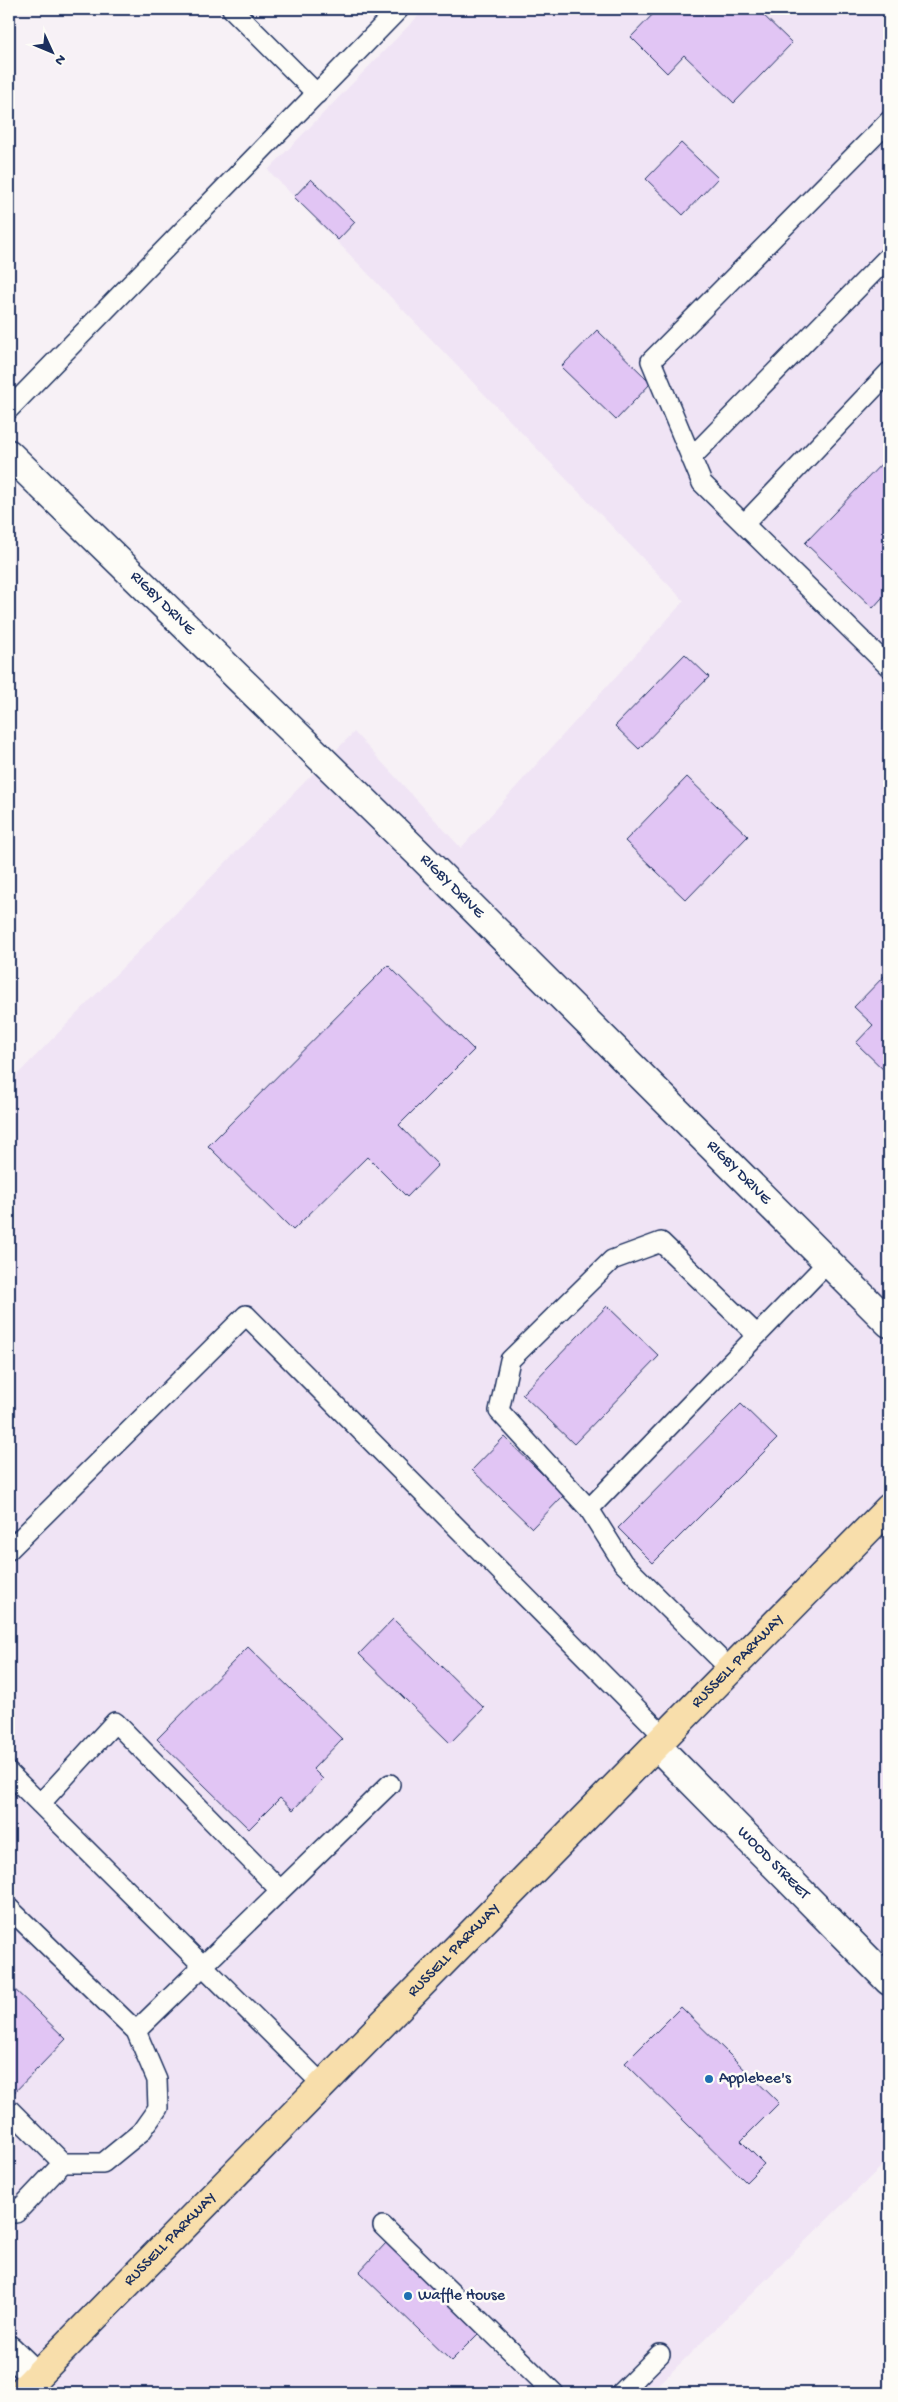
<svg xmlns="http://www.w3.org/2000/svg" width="898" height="2402" font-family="'Gochi Hand',sans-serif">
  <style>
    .built { fill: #f0e4f5 }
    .building { fill: #e1c5f4; stroke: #1b2f5e }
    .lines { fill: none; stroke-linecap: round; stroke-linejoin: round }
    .lane-casing { stroke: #1b2f5e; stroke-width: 22 }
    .street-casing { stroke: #1b2f5e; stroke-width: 31 }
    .primary-casing { stroke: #1b2f5e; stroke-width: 31 }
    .lane { stroke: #fdfcf7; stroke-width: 19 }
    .street { stroke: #fdfcf7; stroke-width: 28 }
    .primary { stroke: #f8deab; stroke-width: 28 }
    .poi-dot { fill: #1f6fb2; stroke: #fdfcf7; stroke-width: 2 }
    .labels { text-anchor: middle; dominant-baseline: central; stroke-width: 5; stroke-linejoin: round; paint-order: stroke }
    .street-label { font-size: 16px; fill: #1b2f5e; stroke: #fdfcf7 }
    .poi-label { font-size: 16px; fill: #1b2f5e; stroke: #fdfcf7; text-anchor: start }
  </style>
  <rect width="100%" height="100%" fill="#f7f1f6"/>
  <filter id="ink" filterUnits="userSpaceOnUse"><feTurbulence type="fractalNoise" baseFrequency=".02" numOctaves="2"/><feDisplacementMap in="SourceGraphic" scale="10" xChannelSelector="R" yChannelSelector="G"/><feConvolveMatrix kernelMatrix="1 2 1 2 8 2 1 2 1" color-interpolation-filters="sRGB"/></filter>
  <g filter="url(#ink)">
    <path class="built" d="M425,9H889V2159L650,2393H9V1083L354,732L461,848L684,601L268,170Z"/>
    <path class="building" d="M658,9H757L792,43L734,103L684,55L667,73L631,37Z
      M681,143L718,178L683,215L646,179Z
      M311,179L355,222L338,240L294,197Z
      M597,330L651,383L616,420L561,367Z
      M888,457L889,590L873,608L805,543Z
      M685,654L709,677L639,749L615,726Z
      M687,777L748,836L686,900L625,841Z
      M388,965L474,1050L399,1125L438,1165L407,1197L367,1157L293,1230L208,1146Z
      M889,971V1075L856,1043L873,1025L854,1007Z
      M607,1306L659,1356L574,1444L522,1394Z
      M741,1404L777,1439L653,1563L618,1528Z
      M504,1437L564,1495L532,1528L472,1470Z
      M393,1619L484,1708L450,1743L359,1654Z
      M248,1647L342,1739L313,1769L323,1779L293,1810L280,1798L249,1829L157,1739Z
      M9,1984L66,2039L9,2098Z
      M681,2007L779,2103L741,2141L764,2164L746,2182L625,2063Z
      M386,2243L479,2333L451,2361L359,2272Z"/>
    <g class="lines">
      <g class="lane-casing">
        <path id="lane" d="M232,9L317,94
          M889,121L651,361L702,483L889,667
          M9,409L399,9
          M691,458L889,256
          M744,524L889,372
          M757,1335L661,1242L612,1260L510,1360L499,1411L589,1509L828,1262
          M589,1509L623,1563L731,1670
          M9,1550L246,1315L665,1737
          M9,1773L323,2085
          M40,1804L115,1722L280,1890
          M9,1908L136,2031L390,1784
          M9,2109L63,2163H103L141,2132L158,2108L157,2080L136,2031
          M9,2205L16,2213L63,2163
          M383,2226L554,2393
          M621,2393L660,2354"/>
      </g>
      <g class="street-casing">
        <g id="street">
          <path id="s1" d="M9,454L416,851L889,1323"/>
          <path id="s2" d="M657,1746L889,1981"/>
          <path d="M9,2350L36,2376"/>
        </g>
      </g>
      <g class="primary-casing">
        <g id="primary">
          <path id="s3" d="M20,2393L889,1508"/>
        </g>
      </g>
      <use href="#lane" class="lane"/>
      <use href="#street" class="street"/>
      <use href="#primary" class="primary"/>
    </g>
  </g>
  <g class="poi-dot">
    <circle cx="709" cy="2079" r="5"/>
    <circle cx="408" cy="2296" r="5"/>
  </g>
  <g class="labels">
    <g class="street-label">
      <text stroke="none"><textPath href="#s1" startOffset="214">RIGBY DRIVE</textPath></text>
      <text stroke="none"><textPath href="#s1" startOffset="619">RIGBY DRIVE</textPath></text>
      <text stroke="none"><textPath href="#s1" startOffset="1024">RIGBY DRIVE</textPath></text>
      <text stroke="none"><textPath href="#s3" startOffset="1025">RUSSELL PARKWAY</textPath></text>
      <text stroke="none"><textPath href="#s2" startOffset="165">WOOD STREET</textPath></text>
      <text stroke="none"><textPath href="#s3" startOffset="620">RUSSELL PARKWAY</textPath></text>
      <text stroke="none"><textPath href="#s3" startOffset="215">RUSSELL PARKWAY</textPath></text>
    </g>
    <g class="poi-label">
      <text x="719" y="2079">Applebee's</text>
      <text x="418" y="2296">Waffle House</text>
    </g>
  </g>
  <rect width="898" height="2402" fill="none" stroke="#fdfcf7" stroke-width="30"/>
  <rect x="15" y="15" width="868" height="2372" fill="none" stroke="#1b2f5e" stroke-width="2" filter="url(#ink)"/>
  <g transform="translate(52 52) rotate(134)" stroke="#fdfcf7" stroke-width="4" paint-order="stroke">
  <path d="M0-4L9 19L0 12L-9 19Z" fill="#1b2f5e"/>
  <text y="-8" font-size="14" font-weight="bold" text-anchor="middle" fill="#1b2f5e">N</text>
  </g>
</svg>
